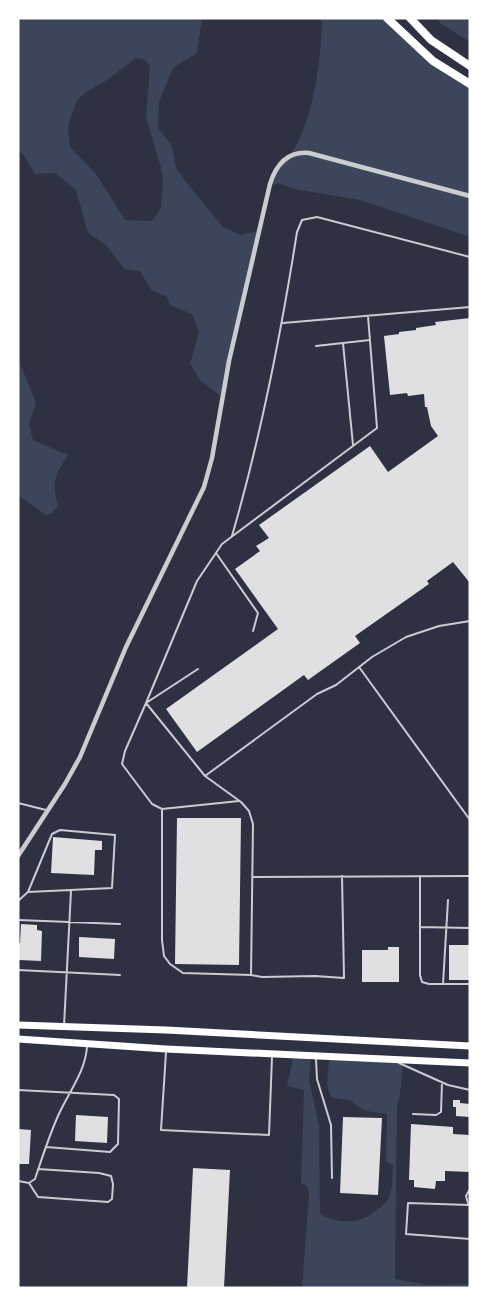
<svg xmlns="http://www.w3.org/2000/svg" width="488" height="1306" font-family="Montserrat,sans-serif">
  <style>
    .green { fill: #3c4559; fill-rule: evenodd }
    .building { fill: #e0e0e3 }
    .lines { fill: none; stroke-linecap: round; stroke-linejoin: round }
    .service { stroke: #caccd0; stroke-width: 2 }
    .minor { stroke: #caccd0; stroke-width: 4.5 }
    .primary { stroke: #fff; stroke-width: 7 }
    .motorway { stroke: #fff; stroke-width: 8 }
  </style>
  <rect width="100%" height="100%" fill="#2d3142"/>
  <path class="green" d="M18,18H202L197,53L173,68L159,102L158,128L172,146L176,168L187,183L222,226L240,235L261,230L222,397L201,381L190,364L199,332L192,314L170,305L167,297L151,290L140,271L124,269L105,244L88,233L76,190L55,173L35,174L23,154L18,151ZM136,58L144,59L150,66L146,117L161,168L163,182L161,208L152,221L125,220L96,174L70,147L68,126L77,100L86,92L107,80Z
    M319,18H382L426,60L470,87V237L360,200L294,189L278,183L272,185C273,179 275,172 278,167C282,162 288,159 291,154C314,119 320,64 322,23Z
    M437,18H470V42L440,23Z
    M18,358L36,403L29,424L33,440L68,455C55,476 51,481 58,506L52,513L46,515L18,495Z
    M293,1058H311L309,1080L319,1126L320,1214C339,1225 362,1224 378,1209C382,1206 386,1203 388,1199C393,1190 392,1177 393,1166L386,1161L387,1114L366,1111L349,1100L333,1098L329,1093L327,1083L329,1059L403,1063L401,1087L397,1108L395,1279L428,1285L470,1284V1288H302L309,1195L307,1186L301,1184L304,1090L287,1086Z"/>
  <path class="building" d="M470,318V583L453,562L427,581L429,584L355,636L360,643L308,680L304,675L197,752L166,709L278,629L235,569L260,551L256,546L269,538L259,525L370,446L388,472L438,436L431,426L427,407H425L424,394L408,396L407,393L390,395L384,336L399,334V332L416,330V328L436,325L435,322Z
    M177,818H241L239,965L175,964Z
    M53,837L102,841V850H95L94,875L51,873Z
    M21,924L37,925V930L42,931L41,961L19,960L18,943H20Z
    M79,937L115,939L114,959L79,957Z
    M449,945H470V980H449Z
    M388,947H399V982H362V950H388Z
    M453,1100H460V1103L470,1104V1117L456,1116V1107H453Z
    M76,1115L108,1117L107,1143L75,1141Z
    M343,1117L382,1118L378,1195L340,1193Z
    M411,1124L453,1127V1134L470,1135V1172L445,1171V1181H436L435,1189L414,1187V1180H409Z
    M18,1129L31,1130L29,1164H18Z
    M193,1168L230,1170L224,1288H187Z"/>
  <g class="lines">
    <path class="service" d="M283,323L470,307
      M343,343L370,340
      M316,346L343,343L353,445
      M232,536C261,436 281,334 297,232L302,220L317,217L470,257
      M216,553L258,613L253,631
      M359,667L470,820
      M198,669L146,703L125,751L122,764L152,804L162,809L239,801
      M205,776L317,694L336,685L372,657L406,637L439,626L470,621
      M18,803L46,810
      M162,809V940L164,956L170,964L183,973L251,975
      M342,876L344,978L315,976L262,977L251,975L253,824L249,811L241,802L205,776L146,703L197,581L222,544L377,428L368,316
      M420,876V975L422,982L429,984H470
      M252,877L470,876
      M18,901L28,892L112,888L115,835L60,830L52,834L28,892
      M18,920L120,924
      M420,927L470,928
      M18,970L120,975
      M443,984L448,900
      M64,1026L71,891
      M166,1052L161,1130L269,1135L272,1057
      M316,1059L317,1079L331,1125L332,1178
      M399,1063L448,1085L470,1090
      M18,1090L114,1095L119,1099L118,1144L110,1152L46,1147
      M413,1114L436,1115L441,1112L442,1082
      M18,1181L29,1183L35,1179C42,1158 49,1136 58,1116C68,1093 86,1071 87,1046
      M29,1183L38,1197L108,1202L112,1199L113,1184L111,1176L99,1173L38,1169
      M468,1203L466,1196L470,1189
      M469,1205L408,1203L406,1234L470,1239"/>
    <path class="minor" d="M18,856L65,784L80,757L126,647L204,487L212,458L229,361L270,184C276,165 288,151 309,153L470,196"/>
    <path class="primary" d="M18,1025L166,1030L470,1046
      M18,1039L166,1049L470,1063"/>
    <path class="motorway" d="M387,18L433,61L470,84
      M410,18L431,40L470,66"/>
  </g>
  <rect width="488" height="1306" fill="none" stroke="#ffffff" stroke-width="39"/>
</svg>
